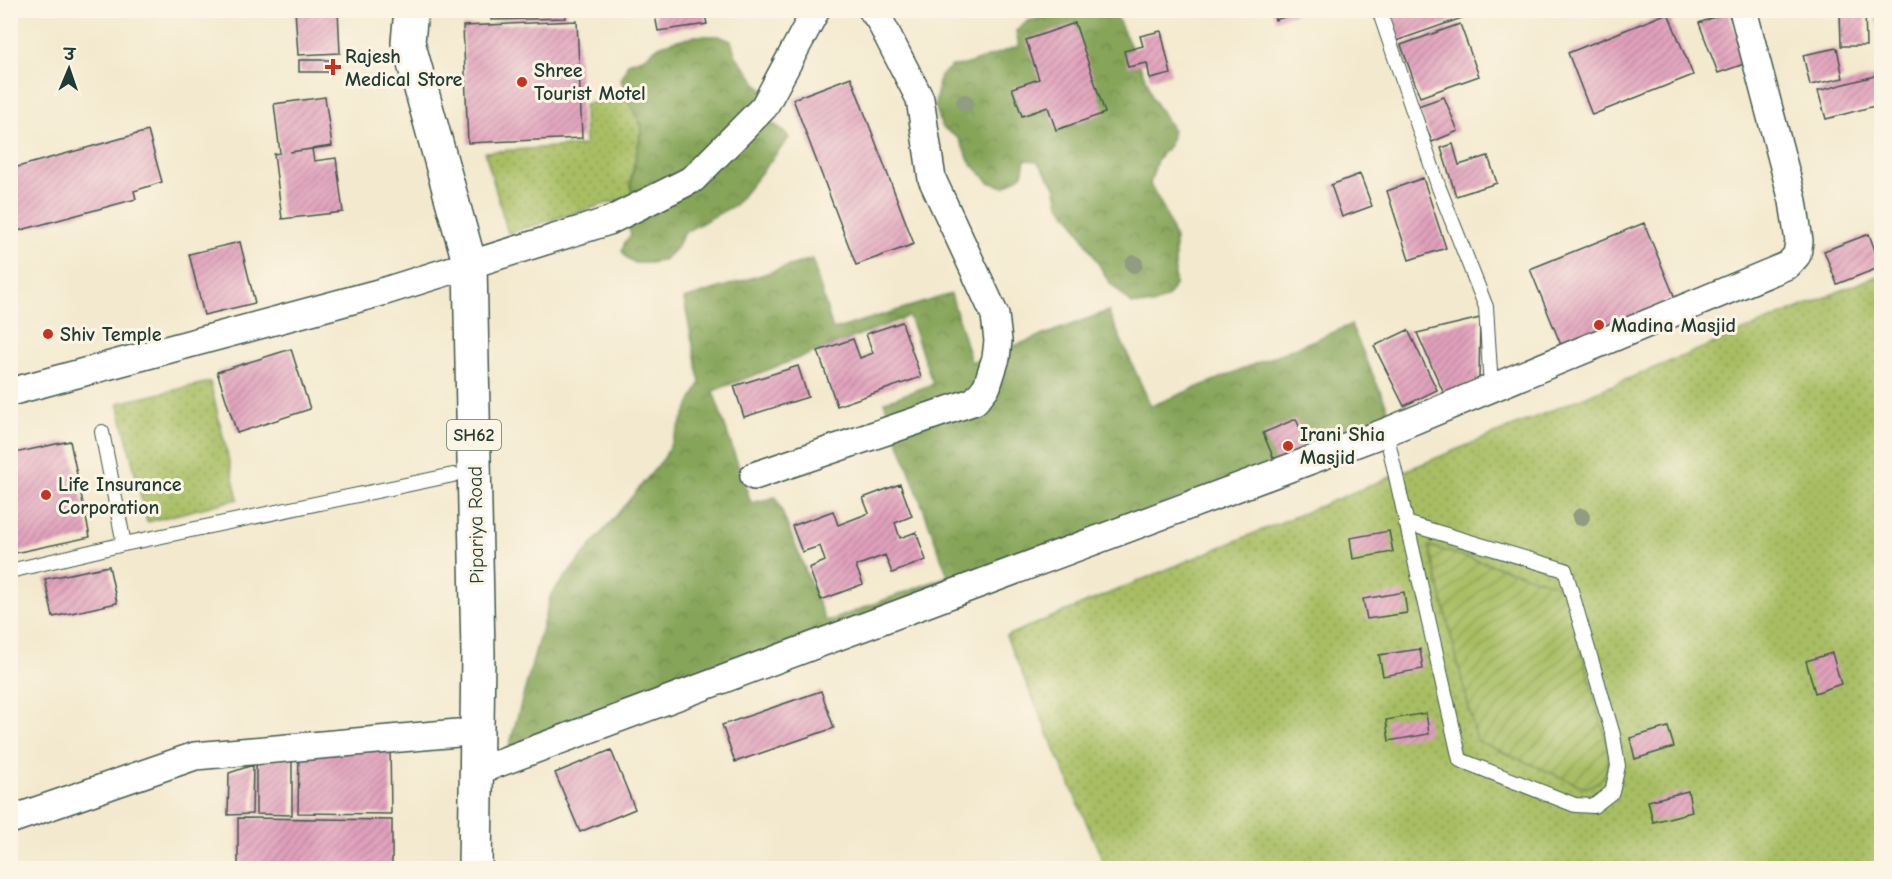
<svg xmlns="http://www.w3.org/2000/svg" width="1892" height="879" font-family="'Comic Neue','Playpen Sans Deva',sans-serif">
  <style>
    .grass { fill: url(#grass-dots); stroke: #647e4c; stroke-width: 1.5 }
    .forest { fill: url(#forest-crowns); stroke: #527146; stroke-width: 1.5; fill-rule: evenodd }
    .garden { fill: url(#garden-furrows); stroke: #647e4c; stroke-width: 1.5 }
    .building { fill: url(#building-hatch) }
    .lines { fill: none; stroke-linecap: round; stroke-linejoin: round }
    .service-casing { stroke: #3f574b; stroke-width: 16 }
    .minor-casing { stroke: #3f574b; stroke-width: 30 }
    .primary-casing { stroke: #3f574b; stroke-width: 36 }
    .service { stroke: #fff; stroke-width: 14 }
    .minor { stroke: #fff; stroke-width: 27 }
    .primary { stroke: #fff; stroke-width: 33 }
    .tree { fill: #919c80 }
    .poi-dot { fill: #c8321e; stroke: #fcf5e5; stroke-width: 2 }
    .labels { text-anchor: middle; dominant-baseline: central; stroke-width: 6; stroke-linejoin: round; paint-order: stroke }
    .shield { fill: #fcf5e5; stroke: #617469; stroke-width: 1.5 }
    .shield-label { font-size: 18px; font-weight: bold; fill: #1f3d34 }
    .poi-label { font-size: 20px; font-weight: bold; fill: #1f3d34; stroke: #fcf5e5; text-anchor: start }
    .street-label { font-size: 20px; fill: #1f3d34; stroke: #fcf5e5 }
  </style>
  <defs>
    <pattern id="grass-dots" width="8" height="8" patternUnits="userSpaceOnUse" patternTransform="scale(1.5)"><rect width="8" height="8" fill="#a8be63"/><path d="M2 2h.1M6 6h.1" fill="none" stroke="#889c52" stroke-width="1.8" stroke-linecap="round"/></pattern>
    <pattern id="forest-crowns" width="20" height="18" patternUnits="userSpaceOnUse" patternTransform="scale(1.5)"><rect width="20" height="18" fill="#86a559"/><path d="M2 6a3 3 0 1 1 6 0M12 15a3 3 0 1 1 6 0" fill="none" stroke="#6d884a"/></pattern>
    <pattern id="garden-furrows" width="10" height="10" patternUnits="userSpaceOnUse" patternTransform="scale(1.5)"><rect width="10" height="10" fill="#a8be63"/><path d="M-1 1l2-2M0 10L10 0M9 11l2-2" fill="none" stroke="#889c52"/></pattern>
    <pattern id="building-hatch" width="6" height="6" patternUnits="userSpaceOnUse" patternTransform="scale(1.5)"><rect width="6" height="6" fill="#e1a0bc"/><path d="M-1 1l2-2M0 6l6-6M5 7l2-2" fill="none" stroke="#b6849a"/></pattern>
  </defs>
  <rect width="100%" height="100%" fill="#fcf5e5"/>
  <filter id="ink" filterUnits="userSpaceOnUse"><feTurbulence type="fractalNoise" baseFrequency=".0167" numOctaves="2"/><feDisplacementMap in="SourceGraphic" scale="12" xChannelSelector="R" yChannelSelector="G"/><feConvolveMatrix kernelMatrix="1 2 1 2 8 2 1 2 1" color-interpolation-filters="sRGB"/></filter>
  <filter id="wash" filterUnits="userSpaceOnUse"><feTurbulence type="fractalNoise" baseFrequency=".008" numOctaves="4" result="noise"/><feDisplacementMap in="SourceGraphic" scale="24" xChannelSelector="R" yChannelSelector="G"/><feGaussianBlur stdDeviation="1.35" result="paint"/><feColorMatrix in="noise" values="0 0 0 0 0 0 0 0 0 0 0 0 0 0 0 0 0 1.4 0 .05"/><feComposite in="paint" operator="in"/></filter>
  <g filter="url(#wash)">
    <rect width="100%" height="100%" fill="#f3e9ce"/>
    <path class="grass" d="M625,94L642,127L630,183L632,196L508,233L485,152L585,145L584,105Z
      M1881,274V868H1106L1006,636Z
      M210,382L238,499L147,522L118,403Z"/>
    <path class="forest" d="M1066,11H1114L1148,83L1152,98L1173,130L1170,144L1157,160L1150,184L1165,211L1175,239V285L1168,297L1153,305L1132,304L1109,282L1074,222L1059,204L1055,186L1037,161L1025,160L1022,175L1004,187L989,182L970,162L959,139L942,127L935,105L940,76L952,66L965,65L1019,46L1016,31L1028,21L1066,12Z
      M695,36H719L731,41L736,56L765,93L699,161L632,196L631,183L642,126L627,100L621,79L628,63L645,57L659,46L673,41Z
      M760,120C773,123 781,126 789,138L735,205L685,232L676,248L665,259L651,263H635L627,258L622,251L625,242L631,235L625,217Z
      M812,259L833,330L951,294L971,362L1108,311L1151,406L1351,325L1392,418L508,751L551,594L664,458L700,383L684,299ZM909,316L933,384L884,402L948,576L826,622L776,497L751,503L713,391Z"/>
    <path class="garden" d="M1429,546L1564,587L1609,750C1609,772 1607,779 1586,788L1477,741Z"/>
    <g id="blocks">
      <path class="building" d="M295,10H338L340,53L298,55Z
        M491,10H566V18L491,20Z
        M654,10H704L707,24L658,31Z
        M915,10H938V11L918,18Z
        M1272,10H1303L1304,11L1275,20Z
        M1385,10H1481L1482,11L1396,41Z
        M1840,10H1865L1866,46H1841Z
        M1873,10H1882V35H1881Z
        M1728,12L1747,63L1718,73L1699,23Z
        M1668,13L1693,75L1592,115L1568,53Z
        M577,21L582,138L468,143L463,26Z
        M1075,23L1105,113L1056,130L1048,107L1022,116L1012,88L1039,79L1026,40Z
        M1460,24L1479,76L1420,97L1401,45Z
        M1161,31L1171,74L1150,79L1147,63L1128,67L1124,51L1143,46L1140,36Z
        M1837,48L1843,78L1810,85L1803,55Z
        M299,60H334V72H299Z
        M1882,74V104L1826,119L1818,91Z
        M851,77L914,244L856,265L793,99Z
        M325,97L332,146L290,152L312,149L314,161L336,158L343,212L282,219L274,154L280,153L274,104Z
        M1444,97L1458,131L1432,142L1418,106Z
        M148,131L162,182L134,191L136,199L10,233V169Z
        M1453,144L1459,165L1488,156L1497,183L1456,196L1441,148Z
        M1360,174L1372,206L1342,217L1331,185Z
        M1423,178L1446,248L1409,260L1387,191Z
        M1644,223L1675,298L1561,345L1530,269Z
        M1869,234L1881,267L1837,284L1824,251Z
        M240,242L255,303L204,315L189,254Z
        M1480,318L1479,380L1444,394L1417,333Z
        M902,322L921,377L837,406L818,351L853,339L860,358L873,353L866,334Z
        M1408,330L1437,390L1404,406L1374,346Z
        M291,349L310,409L237,433L217,372Z
        M798,366L808,397L744,417L734,386Z
        M1296,419L1309,450L1276,464L1263,433Z
        M70,441L90,537L10,554V454Z
        M900,484L912,516L895,523L900,538L916,532L926,560L892,573L885,555L856,566L863,584L821,600L809,568L825,561L820,546L802,552L792,526L833,511L838,525L869,513L863,498Z
        M1389,531L1393,552L1353,559L1350,538Z
        M109,566L117,603L53,617L45,579Z
        M1404,592L1407,613L1367,619L1363,599Z
        M1420,649L1423,669L1383,676L1379,655Z
        M1832,653L1841,684L1815,693L1806,661Z
        M821,691L834,728L735,762L722,725Z
        M1426,713L1429,734L1389,741L1386,720Z
        M1668,727L1674,747L1635,759L1630,738Z
        M390,743L391,814L298,813L299,754Z
        M611,750L635,809L580,832L555,773Z
        M292,755V815L256,814V763Z
        M253,765L252,814L228,815L229,773Z
        M1688,791L1692,812L1653,822L1648,801Z
        M238,818L392,820V868H238Z"/>
    </g>
  </g>
  <g filter="url(#ink)">
    <use href="#blocks" fill-opacity="0" stroke="#3f574b" stroke-width="1.5"/>
    <g class="lines">
      <g class="service-casing">
        <path id="service" d="M1379,10L1439,188L1486,307L1491,388
          M102,432L124,544L453,475
          M1386,432L1460,760L1575,805L1594,806L1612,792L1618,766L1613,735L1565,570L1406,523
          M10,571L124,544"/>
      </g>
      <g class="minor-casing">
        <path id="minor" d="M10,392L382,292L609,221L693,179L764,107L816,10
          M754,476L975,401L987,386L996,358L998,341L995,315L932,179L920,99L879,19L872,10
          M477,771L1386,432L1788,265L1797,255L1799,241L1793,201L1743,10
          M10,820L195,756L458,733"/>
      </g>
      <g class="primary-casing">
        <path id="primary" d="M411,10L408,42L470,265L478,654L475,868"/>
      </g>
      <use href="#service" class="service"/>
      <use href="#minor" class="minor"/>
      <use href="#primary" class="primary"/>
    </g>
    <g class="tree">
      <circle cx="965" cy="103" r="9"/>
      <circle cx="1134" cy="264" r="9"/>
      <circle cx="1581" cy="517" r="9"/>
    </g>
  </g>
  <g class="poi-dot">
    <path d="M330 58h6v6h6v6h-6v6h-6v-6h-6v-6h6z"/>
    <circle cx="522" cy="82" r="6"/>
    <circle cx="1599" cy="325" r="6"/>
    <circle cx="48" cy="334" r="6"/>
    <circle cx="1288" cy="446" r="6"/>
    <circle cx="46" cy="495" r="6"/>
  </g>
  <g class="labels">
    <rect class="shield" x="447" y="420" width="54" height="30" rx="4.5"/>
    <g class="shield-label">
      <text x="474" y="435">SH62</text>
    </g>
    <g class="poi-label">
      <text x="345" y="56">Rajesh<tspan x="345" dy="23">Medical Store</tspan></text>
      <text x="534" y="70">Shree<tspan x="534" dy="23">Tourist Motel</tspan></text>
      <text x="1611" y="325">Madina Masjid</text>
      <text x="60" y="334">Shiv Temple</text>
      <text x="1300" y="434">Irani Shia<tspan x="1300" dy="23">Masjid</tspan></text>
      <text x="58" y="484">Life Insurance<tspan x="58" dy="23">Corporation</tspan></text>
    </g>
    <g class="street-label">
      <text transform="translate(476 525) rotate(-91)">Pipariya Road</text>
    </g>
  </g>
  <rect width="1892" height="879" fill="none" stroke="#fcf5e5" stroke-width="36"/>
  <g transform="translate(69 69) rotate(2)" stroke="#fcf5e5" stroke-width="4.5" paint-order="stroke">
  <path d="M0-4.5L10 22L0 15L-10 22Z" fill="#1f3d34"/>
  <text y="-9" font-size="16" font-weight="bold" text-anchor="middle" fill="#1f3d34">उ</text>
  </g>
</svg>
